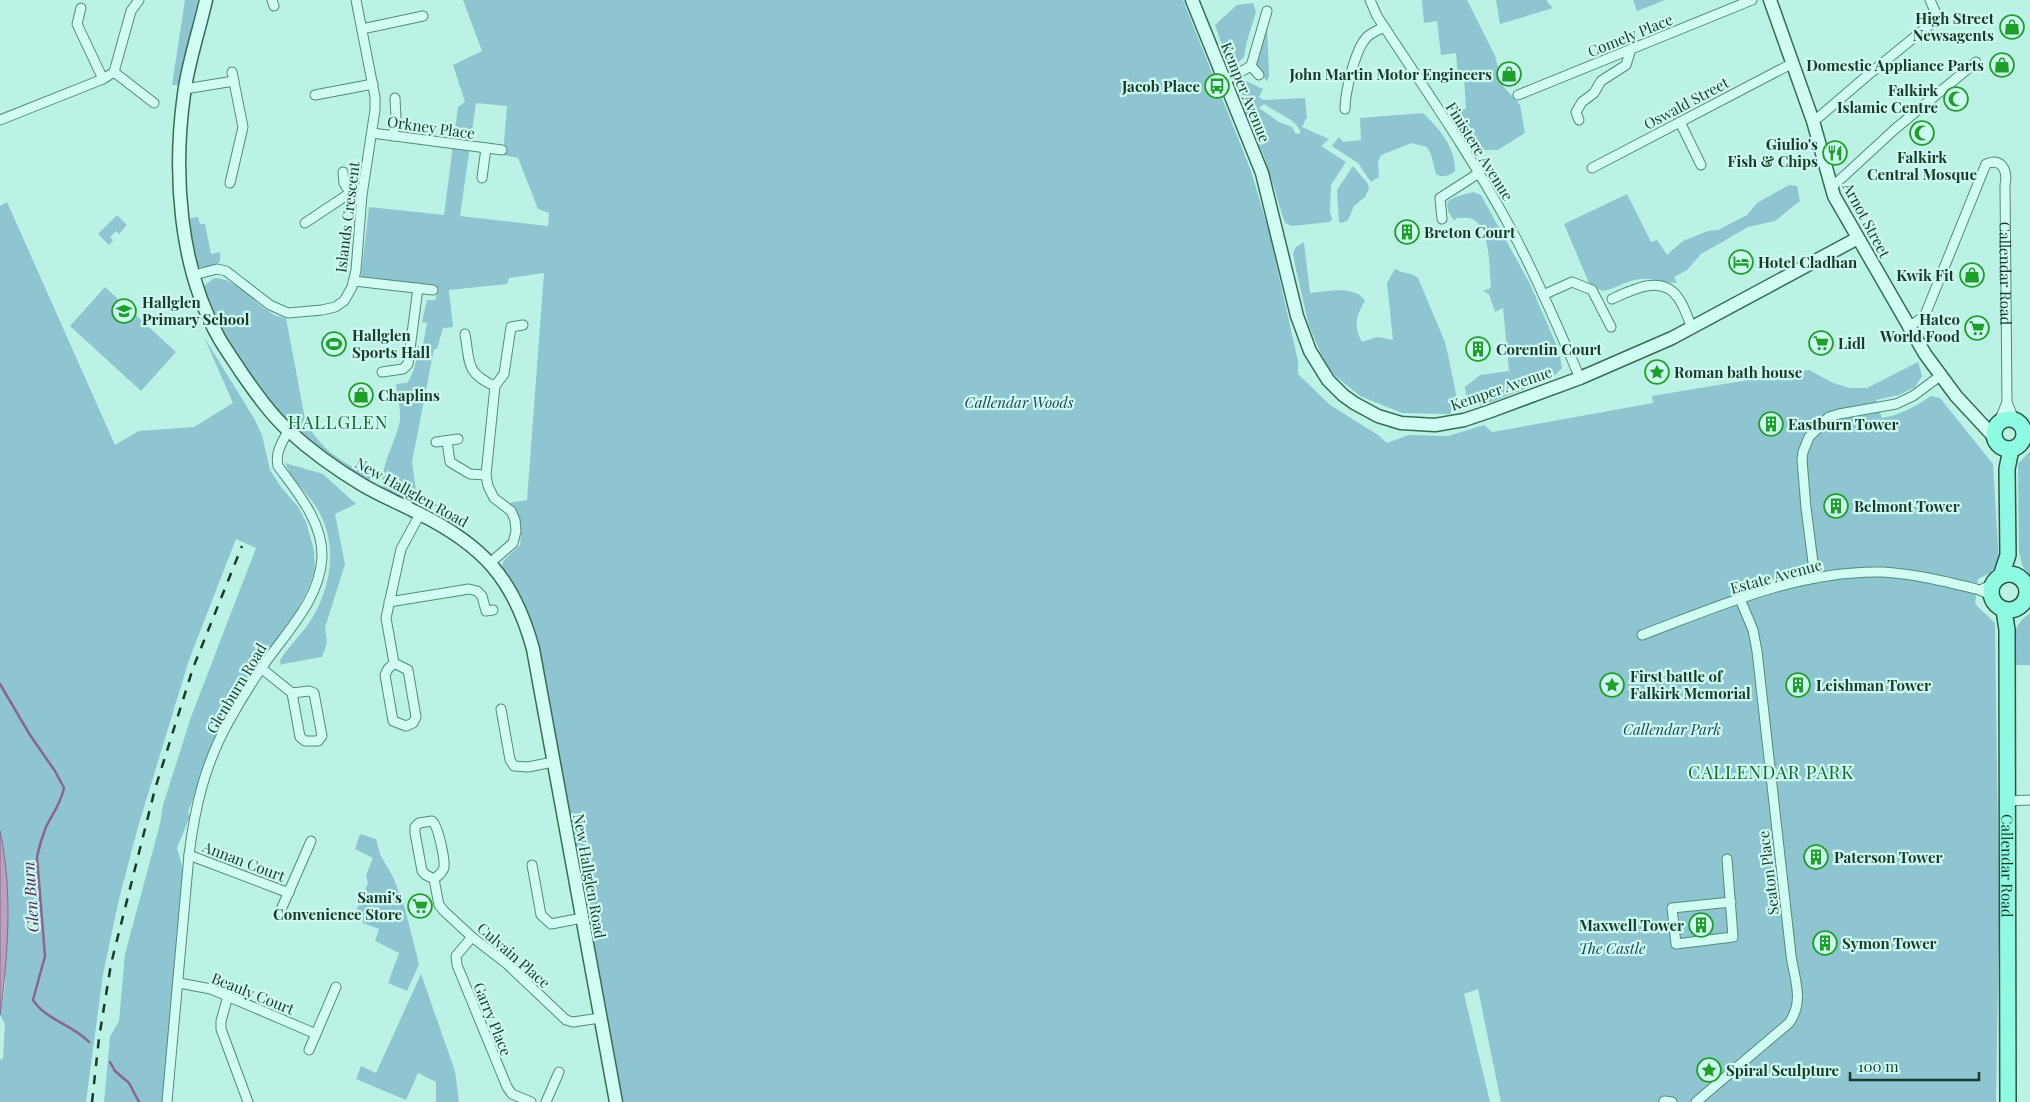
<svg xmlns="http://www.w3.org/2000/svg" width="2030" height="1102" font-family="'Playfair Display',serif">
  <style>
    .green { fill: #8fc4d1; fill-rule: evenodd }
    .water { fill: #bba0c2; stroke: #8a6791 }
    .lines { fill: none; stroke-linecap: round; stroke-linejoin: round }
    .stream { stroke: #8a6791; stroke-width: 2.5 }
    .street-casing { stroke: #548b76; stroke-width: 11 }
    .secondary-casing { stroke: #376d56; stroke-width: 15 }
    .primary-casing { stroke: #295843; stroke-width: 18 }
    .street { stroke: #d0fcf3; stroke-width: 9 }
    .secondary { stroke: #d0fcf3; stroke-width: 12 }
    .primary { stroke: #8ffae2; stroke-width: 15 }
    .rail { stroke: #1a392b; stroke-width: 2.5; stroke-dasharray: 9 9; stroke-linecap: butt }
    .labels { text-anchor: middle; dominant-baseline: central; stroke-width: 4.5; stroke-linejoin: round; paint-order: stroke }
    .poi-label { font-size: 15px; font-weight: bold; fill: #1a392b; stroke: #ccf9f0; text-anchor: start }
    .street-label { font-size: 15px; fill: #1a392b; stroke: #ccf9f0 }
    .park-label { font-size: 15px; font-style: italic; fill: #1f4457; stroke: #ccf9f0 }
    .water-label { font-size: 16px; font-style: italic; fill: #5a2859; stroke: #ccf9f0 }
    .quarter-label { font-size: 18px; letter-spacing: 1px; fill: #15692e; stroke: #ccf9f0 }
  </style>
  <rect width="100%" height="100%" fill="#bcf2e6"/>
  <path class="green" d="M185,0H198L178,85H172Z
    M463,0H1183L1251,171L1269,232L1298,361V374L1330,405L1378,435L1387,443L1409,435L1448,436L1484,425L1492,432L1653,403L1652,396L1809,370L1833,383L1850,388H1867L1918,362L1922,376L1915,387L1899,395L1876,400L1882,418C1901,415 1916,406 1931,396L1940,398L1993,464L1999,563L1990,573L1978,579L1975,604L1995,623L1999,916L1996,1102H1501L1478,989L1464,994L1490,1102H620L533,628L522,599L502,566L504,560L520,545C522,529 522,514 509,503L527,500L544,273L509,278L507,284L449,290L453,327L443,328L437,349H434L412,462L416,491L440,507L424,503H414L384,489C377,471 397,440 400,420C401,409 397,396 396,384L407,383C415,371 417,359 418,345H423L427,323L422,322L427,300H435L438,289L363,280L361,276L369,207L444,215L458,107L465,102L453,65L482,51ZM476,103L507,106L503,155L518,158L538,209L549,213L548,226L460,216Z
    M1422,0H1467L1495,56L1503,86L1520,105L1525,133L1498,150H1474L1467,143L1449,111L1466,109L1464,78H1458L1456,53L1441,55L1437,21L1424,23Z
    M1496,0H1547L1548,3L1553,8L1500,24Z
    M1633,0H1665L1637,11Z
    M1253,3L1256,12L1247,41L1244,57L1237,64H1231L1227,59L1215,25L1237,5Z
    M1267,24L1269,76L1267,82L1255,62Z
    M1244,80L1263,89L1259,97L1263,100L1305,98L1307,117L1302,127L1329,139L1321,146L1346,162L1331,185L1330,212L1332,219L1330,222L1292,226L1285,223C1277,200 1272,177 1263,154C1257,138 1248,123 1243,108C1240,99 1236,85 1244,80ZM1264,104C1277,114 1295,117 1301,133L1296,134L1292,127L1279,122L1259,108Z
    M1423,113C1439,128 1456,148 1455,171C1450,175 1443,179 1436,174L1431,154L1427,147L1412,143L1381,155L1378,161L1379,177L1371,182L1358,163L1332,146L1339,137L1343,142L1361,140L1360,118Z
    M1353,166L1368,184L1369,188L1365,197L1354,206L1348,220L1342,223L1339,222L1337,190Z
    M1789,185L1797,186L1800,201L1775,221L1748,227L1717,245L1701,254L1687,270L1674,277L1677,283C1665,283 1653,278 1641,279C1626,280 1614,290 1602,291L1589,283L1564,224L1627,194L1651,242L1657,240L1667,255L1683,241L1708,231L1718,230L1747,215L1757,203Z
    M1473,192L1481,195L1530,284L1559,351L1562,368L1552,378L1481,406L1466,395L1465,387L1480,375L1509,371L1503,308L1495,312L1489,294L1483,291L1491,288C1489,270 1491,226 1472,219C1468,217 1461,218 1456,218L1454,221L1448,211L1447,202L1455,197Z
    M7,202L115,445L139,431L194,427L233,403L204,337L255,420L262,435L270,470L281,487L299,508L306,522L314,550L315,570L308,589L297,610L231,707L210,755L188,812L190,816L177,848L184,873L163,1102H104L110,1037L119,1021L125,954L160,824L163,805L191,717L256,548L236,539L189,660L138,827L119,899L103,974L86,1102H0V1060L3,1058L5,1024L0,1015L5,985V858L0,831V206Z
    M117,215L127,225L119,234L116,231L110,237L113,241L109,245L98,234Z
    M198,217L200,224H205L211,254L220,252V261C213,269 208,269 199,267L194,260L190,218Z
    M1304,242L1310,293C1326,292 1355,284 1365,301C1356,315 1353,327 1362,342L1377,337L1393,340L1387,283L1395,269C1403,274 1411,272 1418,278L1445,342L1448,355L1456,394L1455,404L1450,414L1402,413L1360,396L1333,374L1322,356L1309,326L1295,265L1293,253L1296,247Z
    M214,278C236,278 253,302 271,313C275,316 281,317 286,318L305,419C316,445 345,468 373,474L368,482L335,465L292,427L258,385L229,343L203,287Z
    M105,287L176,352L141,391L70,326Z
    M2030,451V578L2022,565L2019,552L2018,464Z
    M285,463L323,474L356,504L335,514L345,564L325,628L327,643L322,657L283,664L281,666L280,660C287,649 296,640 304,630C330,596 340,548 318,510C309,494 291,479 285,463Z
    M2030,613V665H2015C2014,643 2009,627 2030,613Z
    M360,834L376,839L380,854L394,879L405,909L419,964L407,991L388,983L399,953L375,941L379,929L363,923L362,915L356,911L368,883L366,875L373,858L355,849Z
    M421,974L455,1071L459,1102H436V1082L418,1073L406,1100L356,1079L361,1066L376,1073Z"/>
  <path class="water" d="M0,831C13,891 8,955 0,1015Z"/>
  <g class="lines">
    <path class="stream" d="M0,684L30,735L55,771L64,788C61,803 53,813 46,827C42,837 39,847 37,857L45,956L33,1000C46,1020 73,1025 89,1042
      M110,1062L115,1071L129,1083L139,1102"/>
    <g class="street-casing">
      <g id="street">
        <path d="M272,0L274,6"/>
        <path d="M1370,0L1377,16C1423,86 1471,155 1511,229C1537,277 1558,328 1580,378"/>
        <path d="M81,8L77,24L103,79"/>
        <path d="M362,29L423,16"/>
        <path d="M1251,66L1259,75"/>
        <path d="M114,72L154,103"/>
        <path d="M1224,81L1251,66L1267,11"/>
        <path d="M185,89L234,81"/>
        <path d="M315,95L373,84"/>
        <path d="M1518,95L1752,0"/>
        <path d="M1345,109C1345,93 1355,49 1367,37C1371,33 1378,30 1384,27"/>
        <path d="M0,120L103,79L114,72L131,11L139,0"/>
        <path d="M1579,120L1576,112L1582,102L1594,93L1601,81L1626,65L1631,49"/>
        <path d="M1813,121L1819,117L1868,75L1938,18L1930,0"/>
        <path d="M1680,122L1701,165"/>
        <path d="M372,133L502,150"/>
        <path d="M393,136L396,118L395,98"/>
        <path d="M1592,168L1793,63"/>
        <path d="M482,178L486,148"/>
        <path d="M230,183L243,127L232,72"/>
        <path d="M1831,188L1895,129L1976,62"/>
        <path d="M1442,219L1440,198L1479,173"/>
        <path d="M305,223L350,193L344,183L343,172"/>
        <path d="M194,275L217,269L226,271L270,305L288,313L322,310L335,307L344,301L352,287L356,270L362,195L375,110V97L356,0"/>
        <path d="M354,281L433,290"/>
        <path d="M1543,295L1572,282L1592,290L1611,327"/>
        <path d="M1612,299C1633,289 1663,274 1679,299C1685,308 1688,319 1692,328"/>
        <path id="s1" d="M1908,328L1925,315L1986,164C2002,157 2008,171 2005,185L2007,402L2014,420"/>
        <path d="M465,334C470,362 465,373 495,386"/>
        <path d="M382,372L403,369L408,364L418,288"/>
        <path d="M1999,422L2007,402"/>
        <path d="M447,441L450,462L470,474L486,475"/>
        <path d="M436,442L458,439"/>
        <path d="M490,563L513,543L516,531L515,520L511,511L494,498L488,486L486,475L495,386L504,374L511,327L523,325"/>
        <path d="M1815,578L1806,508L1802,460L1803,452L1809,437L1829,417L1839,414L1896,404L1913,396L1940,376"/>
        <path d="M1980,590L1993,584"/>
        <path d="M389,602L469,589L477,591L482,596L486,611L493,610"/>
        <path d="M1642,635C1719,606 1799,570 1883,572C1916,574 1948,582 1980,590L1992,596"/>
        <path d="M394,663L388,669L385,675L393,721L406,726L413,723L416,717L408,670L394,663L386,618L401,549L420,514"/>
        <path d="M261,668L292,693L300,737L305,741H318L322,736L314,693L309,691L292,693"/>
        <path d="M501,709L510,760L514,766L528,767L553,762"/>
        <path d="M2007,801L2030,800"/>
        <path d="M189,855L289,893"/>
        <path d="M1727,859L1733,937L1676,944L1672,908L1731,902"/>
        <path d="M532,865L541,915L551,924L582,918"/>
        <path d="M434,879C438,876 443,873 444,867C445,859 438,825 432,821L419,823L415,827V833L422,871L426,875L434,879L439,905L444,911L472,937L507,964L566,1020L573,1022L600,1018"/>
        <path d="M280,912L311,841"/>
        <path d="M472,937L456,956L457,965L507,1087L512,1094L531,1102"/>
        <path d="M179,983L211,989L316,1034"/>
        <path d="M228,996L221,1021V1029L248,1102"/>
        <path d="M309,1050L336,987"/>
        <path d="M1664,1101L1672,1102"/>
        <path d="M167,1102L189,855C195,806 205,764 229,721C239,703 250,685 261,669C284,634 320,601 322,557C323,522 297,492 278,466C275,452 282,443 288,431"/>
        <path d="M546,1102L559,1072"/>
        <path d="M1696,1102L1789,1023C1805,1001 1794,978 1791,955L1757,651L1753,630L1740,599"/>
      </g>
    </g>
    <g class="secondary-casing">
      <path id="secondary" d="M206,0C199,31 188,63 184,94C173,173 179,268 219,338C226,350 234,361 241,372C255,392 271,415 289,431C311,451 336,469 361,484C379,495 399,503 418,513C483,545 514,579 533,649L616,1102
        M1192,0L1262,173L1297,316L1310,351L1328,380L1343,395L1354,403L1378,416L1401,423L1435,425L1464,420L1488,412L1580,378L1672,338L1858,238
        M1770,0L1813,121L1834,196L1925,354L1956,396L1994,437
        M2027,587L2030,589
        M2025,602L2030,599"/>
    </g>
    <g class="primary-casing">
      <g id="primary">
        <circle cx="2009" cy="434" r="15"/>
        <circle cx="2009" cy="592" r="18"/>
        <path d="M2001,576L2008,555L2007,469L2011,449"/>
        <path id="s2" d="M2004,610L2007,630L2008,1102"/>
      </g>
    </g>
    <use href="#street" class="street"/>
    <use href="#secondary" class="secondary"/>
    <use href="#primary" class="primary"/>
    <path class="rail" d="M92,1102L99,1038L111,964L155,789L193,668L242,546"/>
  </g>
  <defs>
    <g id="shop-ring" transform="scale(1.25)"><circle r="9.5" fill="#ccf9f0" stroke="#1ea028" stroke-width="1.5"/><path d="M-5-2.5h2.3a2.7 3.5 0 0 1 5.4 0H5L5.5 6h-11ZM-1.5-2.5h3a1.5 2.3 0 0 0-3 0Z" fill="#1ea028"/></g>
    <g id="bus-ring" transform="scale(1.25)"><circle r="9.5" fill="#ccf9f0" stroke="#1ea028" stroke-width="1.5"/><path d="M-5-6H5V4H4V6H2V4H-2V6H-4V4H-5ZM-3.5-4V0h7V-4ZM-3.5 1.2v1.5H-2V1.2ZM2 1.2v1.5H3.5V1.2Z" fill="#1ea028"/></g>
    <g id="mosque-ring" transform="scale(1.25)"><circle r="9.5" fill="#ccf9f0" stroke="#1ea028" stroke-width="1.5"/><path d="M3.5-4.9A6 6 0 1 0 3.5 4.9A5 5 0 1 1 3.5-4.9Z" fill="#1ea028"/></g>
    <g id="restaurant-ring" transform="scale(1.25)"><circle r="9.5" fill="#ccf9f0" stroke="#1ea028" stroke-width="1.5"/><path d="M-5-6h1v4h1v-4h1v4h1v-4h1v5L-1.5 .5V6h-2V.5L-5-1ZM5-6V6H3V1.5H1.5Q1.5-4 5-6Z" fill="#1ea028"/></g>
    <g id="building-ring" transform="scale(1.25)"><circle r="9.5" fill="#ccf9f0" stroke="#1ea028" stroke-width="1.5"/><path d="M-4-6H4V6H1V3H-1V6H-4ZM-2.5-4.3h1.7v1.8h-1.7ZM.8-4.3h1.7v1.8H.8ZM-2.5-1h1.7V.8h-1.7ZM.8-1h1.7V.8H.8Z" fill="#1ea028"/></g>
    <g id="hotel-ring" transform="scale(1.25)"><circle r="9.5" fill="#ccf9f0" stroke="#1ea028" stroke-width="1.5"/><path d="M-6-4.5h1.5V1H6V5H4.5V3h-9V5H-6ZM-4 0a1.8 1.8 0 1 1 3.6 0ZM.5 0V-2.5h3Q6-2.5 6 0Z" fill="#1ea028"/></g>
    <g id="school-ring" transform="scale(1.25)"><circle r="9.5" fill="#ccf9f0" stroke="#1ea028" stroke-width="1.5"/><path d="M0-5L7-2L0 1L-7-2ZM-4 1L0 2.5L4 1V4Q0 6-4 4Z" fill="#1ea028"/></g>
    <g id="supermarket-ring" transform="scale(1.25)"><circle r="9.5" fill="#ccf9f0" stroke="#1ea028" stroke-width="1.5"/><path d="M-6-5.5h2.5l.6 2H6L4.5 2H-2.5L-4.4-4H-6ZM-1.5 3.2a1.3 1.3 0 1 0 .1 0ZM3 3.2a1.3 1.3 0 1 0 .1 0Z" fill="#1ea028"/></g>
    <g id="stadium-ring" transform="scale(1.25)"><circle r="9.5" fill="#ccf9f0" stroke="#1ea028" stroke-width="1.5"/><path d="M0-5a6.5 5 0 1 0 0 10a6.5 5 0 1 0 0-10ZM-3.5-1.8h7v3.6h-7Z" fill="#1ea028"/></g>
    <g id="sight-ring" transform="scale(1.25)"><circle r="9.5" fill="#ccf9f0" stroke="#1ea028" stroke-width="1.5"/><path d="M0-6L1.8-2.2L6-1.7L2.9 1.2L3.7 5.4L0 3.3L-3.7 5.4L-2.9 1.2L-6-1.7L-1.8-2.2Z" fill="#1ea028"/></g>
  </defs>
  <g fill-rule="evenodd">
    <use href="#shop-ring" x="2012" y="27"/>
    <use href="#shop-ring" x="2002" y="65"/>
    <use href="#shop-ring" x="1509" y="74"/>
    <use href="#bus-ring" x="1217" y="86"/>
    <use href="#mosque-ring" x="1956" y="99"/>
    <use href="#mosque-ring" x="1922" y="133"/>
    <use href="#restaurant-ring" x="1835" y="153"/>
    <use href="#building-ring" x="1407" y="232"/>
    <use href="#hotel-ring" x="1741" y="262"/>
    <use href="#shop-ring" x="1972" y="275"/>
    <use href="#school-ring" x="124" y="311"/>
    <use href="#supermarket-ring" x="1977" y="328"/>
    <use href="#supermarket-ring" x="1821" y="343"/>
    <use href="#stadium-ring" x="334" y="344"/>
    <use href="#building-ring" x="1478" y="349"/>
    <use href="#sight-ring" x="1657" y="372"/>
    <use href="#shop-ring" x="361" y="395"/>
    <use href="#building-ring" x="1771" y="424"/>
    <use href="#building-ring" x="1836" y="506"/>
    <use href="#sight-ring" x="1612" y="685"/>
    <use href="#building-ring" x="1798" y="685"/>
    <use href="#building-ring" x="1816" y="857"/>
    <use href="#supermarket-ring" x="420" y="906"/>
    <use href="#building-ring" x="1701" y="925"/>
    <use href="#building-ring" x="1825" y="943"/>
    <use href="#sight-ring" x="1709" y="1070"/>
  </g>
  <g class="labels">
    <g class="poi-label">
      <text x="1994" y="18" text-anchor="end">High Street<tspan x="1994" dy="17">Newsagents</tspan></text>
      <text x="1984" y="65" text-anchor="end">Domestic Appliance Parts</text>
      <text x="1492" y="74" text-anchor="end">John Martin Motor Engineers</text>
      <text x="1200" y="86" text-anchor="end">Jacob Place</text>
      <text x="1938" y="90" text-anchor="end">Falkirk<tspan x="1938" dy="17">Islamic Centre</tspan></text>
      <text x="1818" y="144" text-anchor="end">Giulio's<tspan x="1818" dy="17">Fish &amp; Chips</tspan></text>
      <text x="1922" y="157" text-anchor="middle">Falkirk<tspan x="1922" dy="17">Central Mosque</tspan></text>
      <text x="1424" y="232">Breton Court</text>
      <text x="1758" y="262">Hotel Cladhan</text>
      <text x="1954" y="275" text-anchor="end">Kwik Fit</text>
      <text x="142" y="302">Hallglen<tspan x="142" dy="17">Primary School</tspan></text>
      <text x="1960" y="319" text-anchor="end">Hatco<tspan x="1960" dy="17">World Food</tspan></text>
      <text x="352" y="335">Hallglen<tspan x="352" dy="17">Sports Hall</tspan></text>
      <text x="1838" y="343">Lidl</text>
      <text x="1496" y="349">Corentin Court</text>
      <text x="1674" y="372">Roman bath house</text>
      <text x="378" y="395">Chaplins</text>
      <text x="1788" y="424">Eastburn Tower</text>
      <text x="1854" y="506">Belmont Tower</text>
      <text x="1630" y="676">First battle of<tspan x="1630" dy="17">Falkirk Memorial</tspan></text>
      <text x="1816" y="685">Leishman Tower</text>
      <text x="1834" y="857">Paterson Tower</text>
      <text x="402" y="897" text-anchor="end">Sami's<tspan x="402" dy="17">Convenience Store</tspan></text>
      <text x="1684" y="925" text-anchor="end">Maxwell Tower</text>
      <text x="1842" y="943">Symon Tower</text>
      <text x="1726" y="1070">Spiral Sculpture</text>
    </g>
    <g class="street-label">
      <text transform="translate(1630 35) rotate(-22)">Comely Place</text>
      <text transform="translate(1246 92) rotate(68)">Kemper Avenue</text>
      <text transform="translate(1686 103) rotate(-28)">Oswald Street</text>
      <text transform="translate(431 127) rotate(8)">Orkney Place</text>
      <text transform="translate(1480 151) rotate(58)">Finistere Avenue</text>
      <text transform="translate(347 217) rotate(-83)">Islands Crescent</text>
      <text transform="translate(1867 220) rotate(62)">Arnot Street</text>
      <text stroke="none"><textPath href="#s1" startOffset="310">Callendar Road</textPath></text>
      <text transform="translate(1501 388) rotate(-19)">Kemper Avenue</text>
      <text transform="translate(412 492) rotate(29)">New Hallglen Road</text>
      <text transform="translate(1776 576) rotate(-15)">Estate Avenue</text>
      <text transform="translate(236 688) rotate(-59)">Glenburn Road</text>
      <text transform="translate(244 861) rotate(21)">Annan Court</text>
      <text stroke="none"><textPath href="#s2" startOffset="256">Callendar Road</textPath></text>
      <text transform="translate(1768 873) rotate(-97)">Seaton Place</text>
      <text transform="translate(590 876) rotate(80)">New Hallglen Road</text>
      <text transform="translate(514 955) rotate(41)">Culvain Place</text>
      <text transform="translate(253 993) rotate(22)">Beauly Court</text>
      <text transform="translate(493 1019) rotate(68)">Garry Place</text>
    </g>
    <g class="park-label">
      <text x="1019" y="402">Callendar Woods</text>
      <text x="1672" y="729">Callendar Park</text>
      <text x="1612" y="948">The Castle</text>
    </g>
    <g class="water-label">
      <text transform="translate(30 897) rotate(-94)">Glen Burn</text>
    </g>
    <g class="quarter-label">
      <text x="338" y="422">HALLGLEN</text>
      <text x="1771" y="772">CALLENDAR PARK</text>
    </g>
  </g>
  <path d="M1850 1072v8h129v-8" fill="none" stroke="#1a392b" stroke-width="2.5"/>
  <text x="1858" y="1072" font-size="15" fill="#1a392b" stroke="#ccf9f0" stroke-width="4" paint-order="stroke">100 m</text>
</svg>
